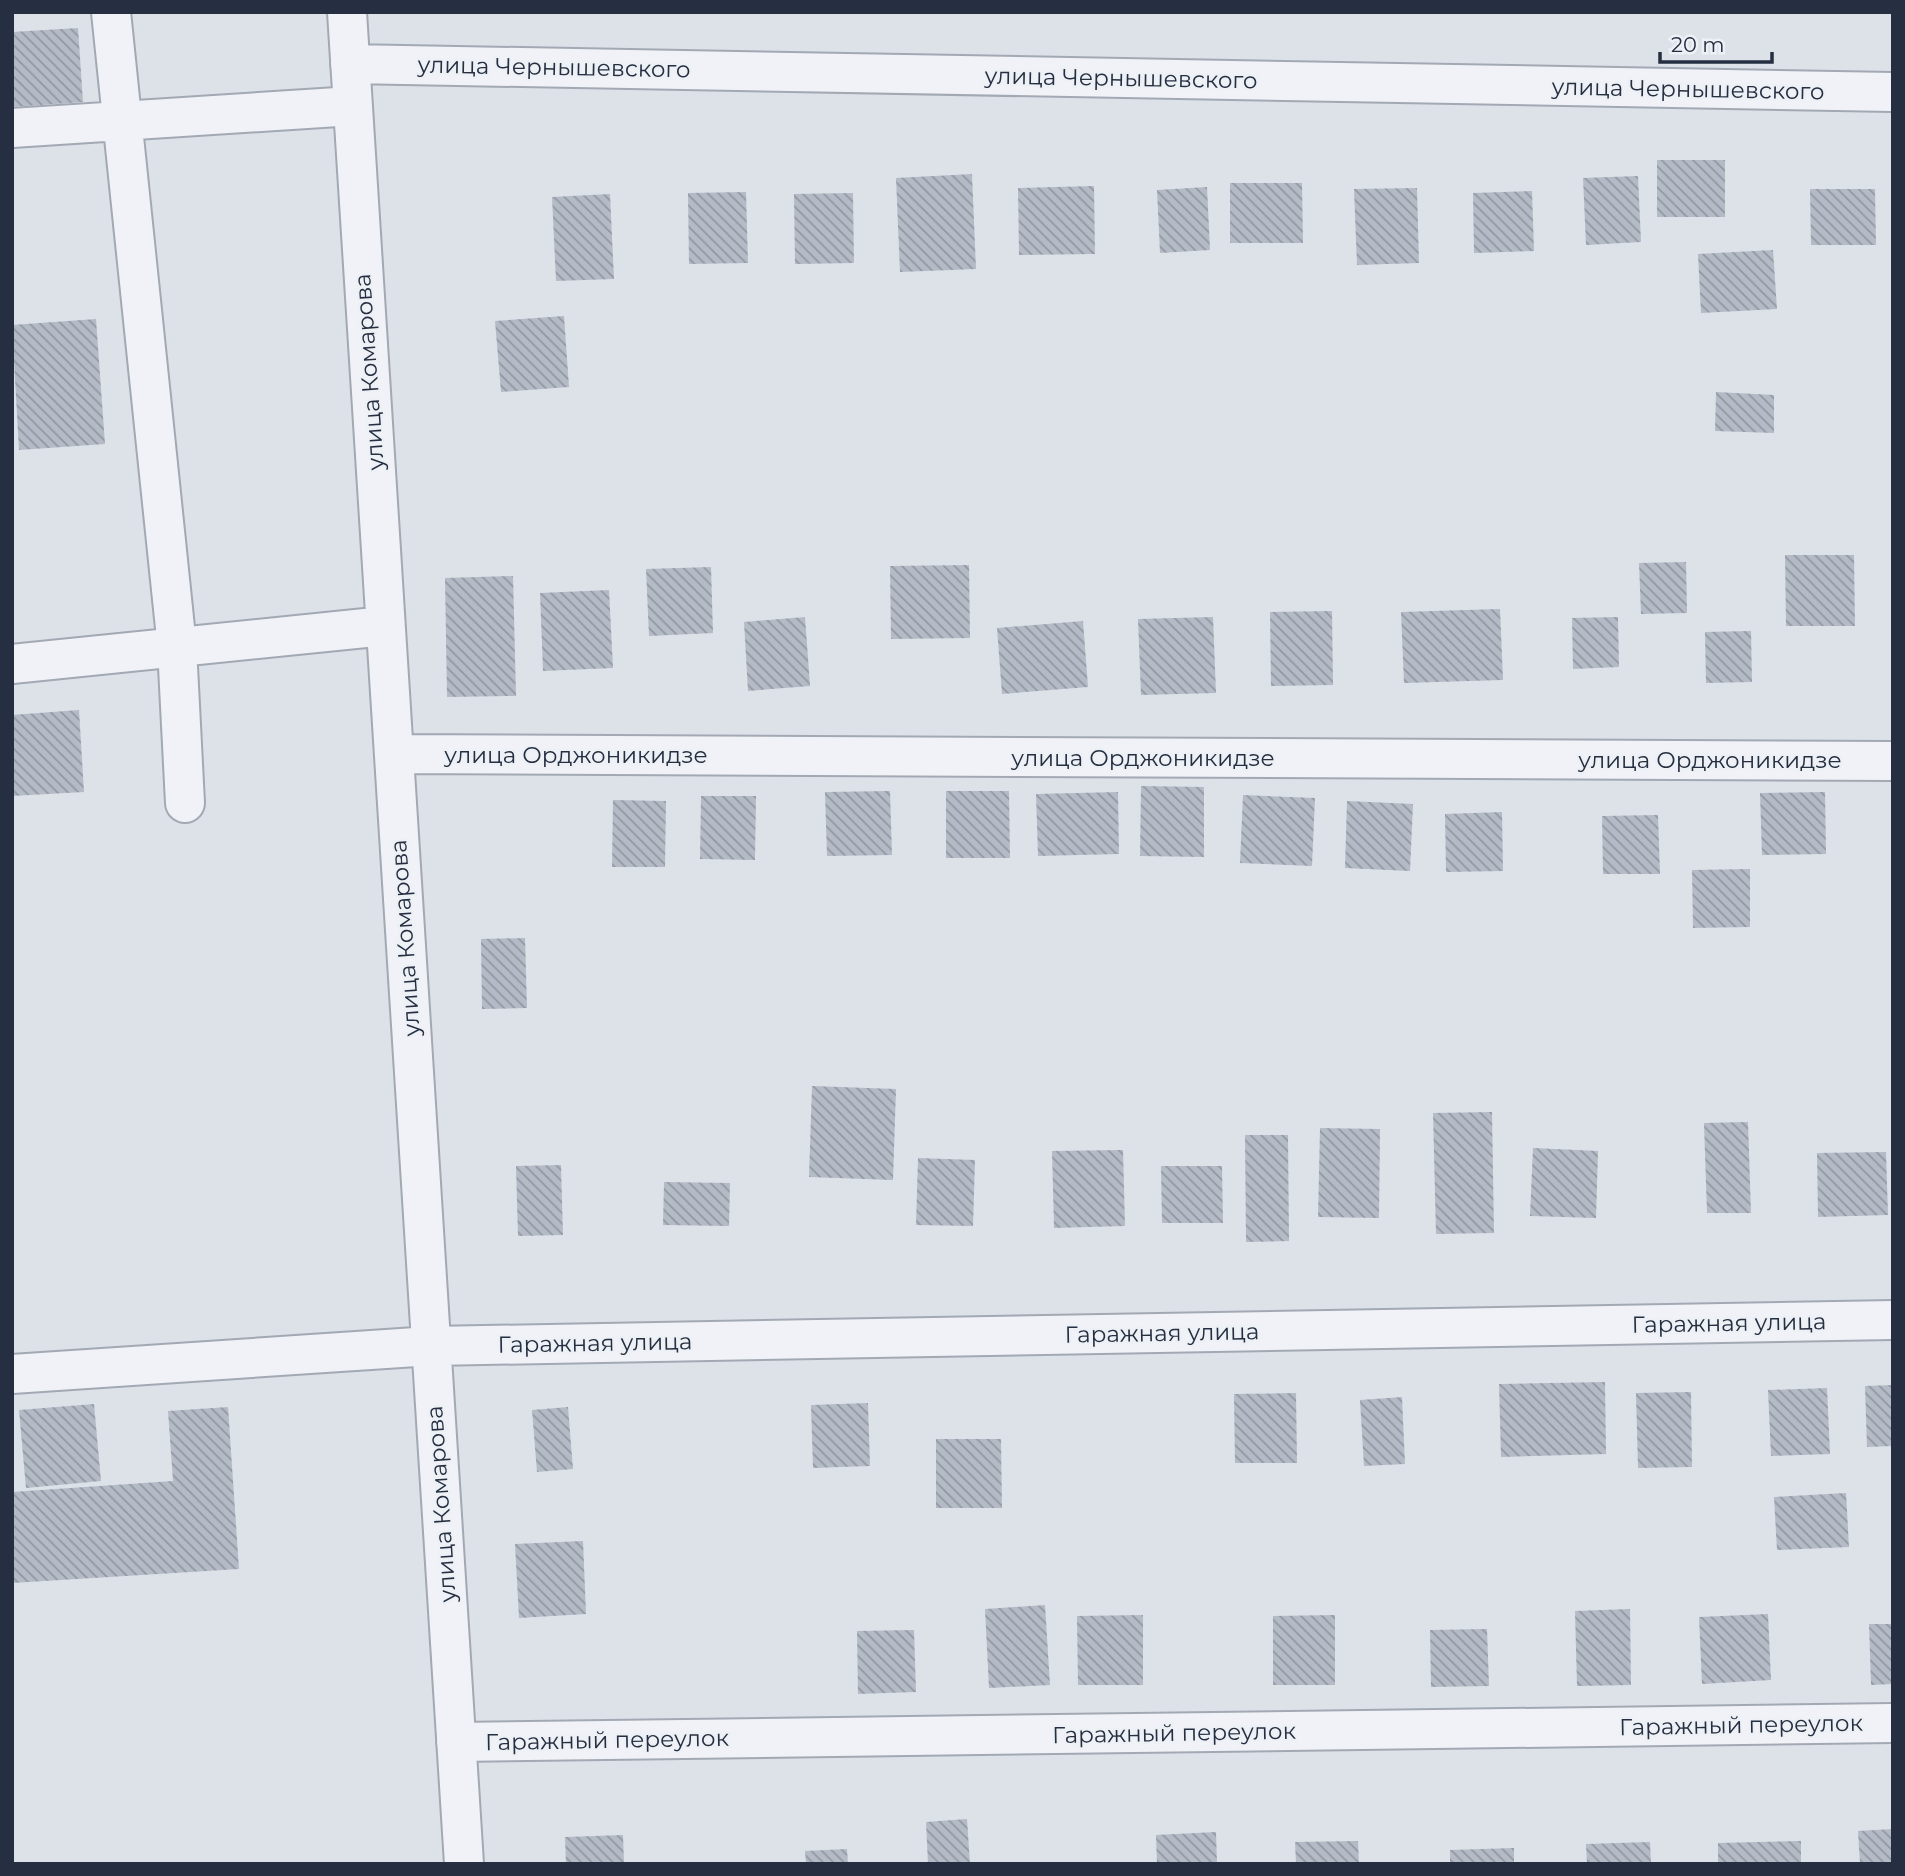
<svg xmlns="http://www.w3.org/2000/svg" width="1905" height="1876" font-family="Montserrat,sans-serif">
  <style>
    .building { fill: url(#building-back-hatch) }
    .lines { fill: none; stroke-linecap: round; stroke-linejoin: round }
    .minor-casing { stroke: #a2a9b3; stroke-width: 42 }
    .minor { stroke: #f0f2f7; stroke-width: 38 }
    .labels { text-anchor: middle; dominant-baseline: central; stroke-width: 5; stroke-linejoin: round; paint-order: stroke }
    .street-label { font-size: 23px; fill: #252f41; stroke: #edf1f6 }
  </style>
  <defs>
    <pattern id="building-back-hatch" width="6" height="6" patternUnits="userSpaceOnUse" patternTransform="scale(1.75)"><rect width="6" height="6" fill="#b4bbc6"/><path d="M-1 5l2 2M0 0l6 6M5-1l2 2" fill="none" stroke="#9298a2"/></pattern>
  </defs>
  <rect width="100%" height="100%" fill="#dde2e9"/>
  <path class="building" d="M78,28L83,102L12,107V32Z
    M1657,160H1725V217H1657Z
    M972,174L976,269L900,272L896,178Z
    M1638,176L1641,242L1586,245L1583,178Z
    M1230,183H1302L1303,243H1230Z
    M1094,186L1095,254L1019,255L1018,188Z
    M1207,187L1210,250L1160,253L1157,190Z
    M1417,188L1419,263L1357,265L1354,189Z
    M1810,189H1875L1876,245H1811Z
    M1532,191L1534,251L1474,253L1473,193Z
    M746,192L748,263L689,264L688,193Z
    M853,193L854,263L795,264L794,194Z
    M610,194L614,279L556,281L552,197Z
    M1773,250L1777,309L1701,313L1698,254Z
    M564,316L569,387L501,392L495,321Z
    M96,319L105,444L19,450L12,325Z
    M1716,392L1774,395V433L1715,431Z
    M1785,555H1854L1855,626H1786Z
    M1686,562L1687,613L1641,614L1639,563Z
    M969,565L970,638L891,639L890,566Z
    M711,567L713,633L649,636L646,569Z
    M513,576L516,696L447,697L445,578Z
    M609,590L613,668L543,671L540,593Z
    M1500,609L1503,680L1404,683L1401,612Z
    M1332,611L1333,685L1271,686L1270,612Z
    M805,617L810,686L748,691L744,622Z
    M1213,617L1216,693L1141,695L1138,619Z
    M1618,617L1619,667L1573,669L1572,618Z
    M1083,621L1088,687L1002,694L997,628Z
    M1751,631L1752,682L1706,683L1705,632Z
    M79,710L84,792L12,796V715Z
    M1141,786L1204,787V857L1140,856Z
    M890,791L892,855L827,856L825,792Z
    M946,791H1009L1010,858H946Z
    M1118,792L1119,854L1038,856L1036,794Z
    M1825,792L1826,854L1762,855L1760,793Z
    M1243,795L1315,798L1312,866L1240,863Z
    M701,796H756L755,860L700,859Z
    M613,800L666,801L665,867H612Z
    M1347,801L1413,804L1410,871L1345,868Z
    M1502,812L1503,871L1446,872L1445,814Z
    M1658,815L1660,874H1603L1602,816Z
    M1750,869V927L1693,928L1692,870Z
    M525,938L527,1008L482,1009L481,939Z
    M812,1086L896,1089L893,1180L809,1177Z
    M1492,1112L1494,1233L1436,1234L1433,1113Z
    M1748,1122L1751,1213H1707L1704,1123Z
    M1320,1128L1380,1129L1379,1218L1318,1217Z
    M1245,1135H1288L1289,1241L1246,1242Z
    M1533,1148L1598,1151L1596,1218L1530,1216Z
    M1123,1150L1125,1226L1054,1228L1052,1151Z
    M1886,1152L1888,1215L1818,1217L1817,1153Z
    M918,1158L975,1160L973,1226L916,1225Z
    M561,1165L563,1235L518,1236L516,1166Z
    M1161,1166H1222L1223,1223H1162Z
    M664,1182L730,1183L729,1226L663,1225Z
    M1605,1382L1606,1454L1501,1457L1499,1384Z
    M1893,1385V1446L1867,1447L1865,1386Z
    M1827,1388L1830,1454L1771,1456L1768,1390Z
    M1691,1392L1692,1467L1638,1468L1636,1393Z
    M1296,1393L1297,1463H1235L1234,1394Z
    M1402,1397L1405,1464L1364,1466L1360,1400Z
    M868,1403L870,1466L813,1468L811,1405Z
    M94,1404L101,1481L26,1488L19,1410Z
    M228,1407L239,1569L12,1583V1492L173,1481L168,1411Z
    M568,1407L573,1469L537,1472L532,1410Z
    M936,1439H1001L1002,1508H936Z
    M1846,1493L1849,1547L1777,1550L1774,1497Z
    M583,1541L586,1614L519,1618L515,1544Z
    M1045,1605L1050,1685L989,1688L985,1609Z
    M1630,1609L1631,1685L1577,1686L1575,1611Z
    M1768,1614L1771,1680L1702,1684L1699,1617Z
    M1143,1615V1685H1078L1077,1616Z
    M1335,1615V1685H1273V1616Z
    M1869,1624H1893V1684L1871,1685Z
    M1487,1629L1489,1686L1431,1687L1430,1630Z
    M914,1630L916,1692L858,1694L857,1631Z
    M967,1819L970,1864H928L926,1822Z
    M1893,1829V1864H1860L1858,1831Z
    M1216,1832L1217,1864H1157L1156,1835Z
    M623,1835L624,1864H566L565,1837Z
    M1358,1841L1359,1864H1296L1295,1842Z
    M1801,1841V1864H1718V1843Z
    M1650,1842L1651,1864H1587L1586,1844Z
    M1514,1848V1864H1450V1850Z
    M847,1849L848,1864H806L805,1851Z"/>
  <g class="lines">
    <g class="minor-casing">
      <path id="minor" d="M111,12L177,647L185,803
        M347,12L464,1864
        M350,64L1893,92
        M12,128L353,106
        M12,664L385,626
        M394,754L1893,761
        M12,1374L431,1346L1893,1320
        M456,1742L1893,1723"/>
    </g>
    <use href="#minor" class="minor"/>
  </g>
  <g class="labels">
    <g class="street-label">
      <text transform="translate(554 67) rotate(1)">улица Чернышевского</text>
      <text transform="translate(1121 78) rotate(1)">улица Чернышевского</text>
      <text transform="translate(1688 89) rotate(1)">улица Чернышевского</text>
      <text transform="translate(369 372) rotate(-94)">улица Комарова</text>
      <text x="576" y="755">улица Орджоникидзе</text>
      <text x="1143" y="758">улица Орджоникидзе</text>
      <text x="1710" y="760">улица Орджоникидзе</text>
      <text transform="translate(405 938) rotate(-94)">улица Комарова</text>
      <text transform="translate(1729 1323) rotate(-1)">Гаражная улица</text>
      <text transform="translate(1162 1333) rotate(-1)">Гаражная улица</text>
      <text transform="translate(595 1343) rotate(-1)">Гаражная улица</text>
      <text transform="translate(441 1504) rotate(-94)">улица Комарова</text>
      <text transform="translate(1741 1725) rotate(-1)">Гаражный переулок</text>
      <text transform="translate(1174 1733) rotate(-1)">Гаражный переулок</text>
      <text transform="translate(607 1740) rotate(-1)">Гаражный переулок</text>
    </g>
  </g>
  <rect width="1905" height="1876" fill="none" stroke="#252f41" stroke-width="28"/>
  <path d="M1660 52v10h112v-10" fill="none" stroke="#252f41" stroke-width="3.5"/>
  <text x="1671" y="52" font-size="21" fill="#252f41" stroke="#edf1f6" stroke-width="5" paint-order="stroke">20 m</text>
</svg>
